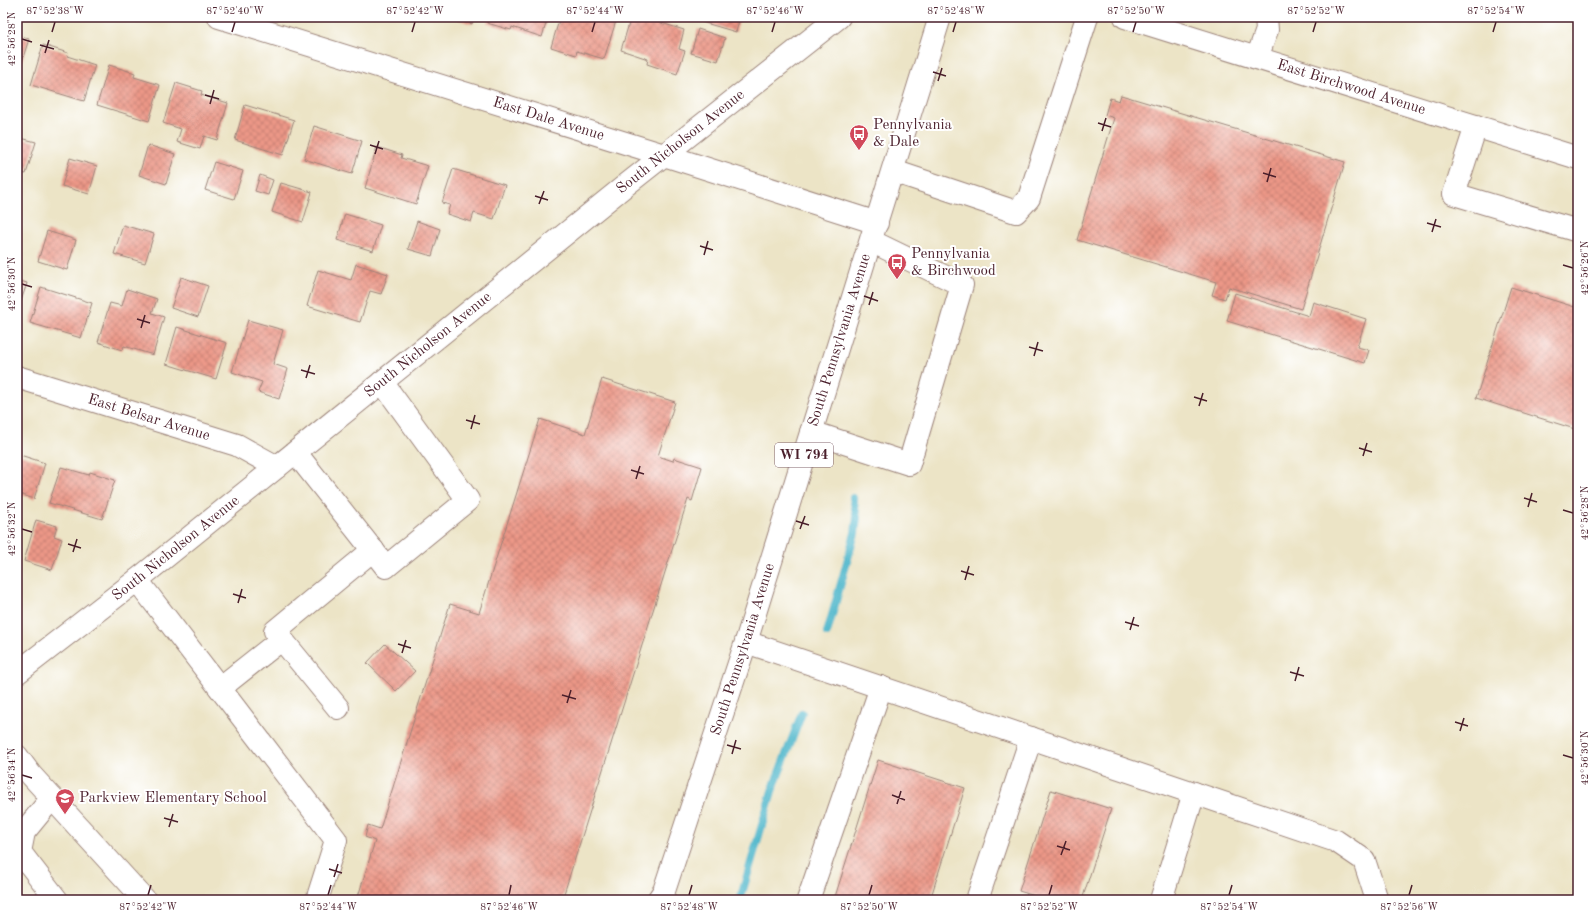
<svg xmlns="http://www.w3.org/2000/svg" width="1595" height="917" font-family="'Old Standard TT',serif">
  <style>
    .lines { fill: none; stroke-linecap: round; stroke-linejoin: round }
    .stream { stroke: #4db6ca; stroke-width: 8 }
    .building { fill: url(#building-cross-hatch) }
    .minor-casing { stroke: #9b8278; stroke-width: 24 }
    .major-casing { stroke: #9b8278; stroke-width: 24 }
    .minor { stroke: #fff; stroke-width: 22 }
    .major { stroke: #fff; stroke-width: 22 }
    .ticks { fill: none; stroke: #4a1f2b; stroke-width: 1.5 }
    .labels { text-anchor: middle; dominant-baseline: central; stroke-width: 4; stroke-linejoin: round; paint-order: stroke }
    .shield { fill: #fff; stroke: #80626b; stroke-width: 1 }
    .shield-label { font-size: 14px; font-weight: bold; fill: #4a1f2b }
    .street-label { font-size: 15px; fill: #4a1f2b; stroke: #fff }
    .poi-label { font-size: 15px; fill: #4a1f2b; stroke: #fff; text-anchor: start }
    .neatline { fill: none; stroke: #4a1f2b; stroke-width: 1.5 }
    .ticks-label { font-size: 10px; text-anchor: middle; fill: #4a1f2b }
  </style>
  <defs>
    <pattern id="building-cross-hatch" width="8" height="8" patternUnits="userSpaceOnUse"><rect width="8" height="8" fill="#ec9787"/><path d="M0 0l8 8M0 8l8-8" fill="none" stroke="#c17b6f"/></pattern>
  </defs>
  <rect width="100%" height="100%" fill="#fff"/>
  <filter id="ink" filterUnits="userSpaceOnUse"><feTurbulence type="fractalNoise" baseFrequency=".025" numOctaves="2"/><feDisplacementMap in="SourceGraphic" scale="8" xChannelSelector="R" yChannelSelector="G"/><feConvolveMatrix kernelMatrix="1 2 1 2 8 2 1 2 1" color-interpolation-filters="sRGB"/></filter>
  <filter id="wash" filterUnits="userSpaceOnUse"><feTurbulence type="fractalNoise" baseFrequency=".012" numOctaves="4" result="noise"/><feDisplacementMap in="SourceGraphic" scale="16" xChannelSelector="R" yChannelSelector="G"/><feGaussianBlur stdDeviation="0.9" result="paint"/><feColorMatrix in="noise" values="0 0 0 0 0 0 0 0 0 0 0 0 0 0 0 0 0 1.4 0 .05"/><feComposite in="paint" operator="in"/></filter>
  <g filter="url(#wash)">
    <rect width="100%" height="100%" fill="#ece4c6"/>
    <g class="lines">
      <path class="stream" d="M827,633L855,533L857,518L853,498
        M740,900L772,791L802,713"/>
    </g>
    <g id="blocks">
      <path class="building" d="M451,17H475L472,24Z
        M489,17H548L542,37L512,27L511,30L487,23Z
        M560,17H603L616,21L604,59L577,51L576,55L551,47Z
        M631,17H642L684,30L679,49L685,51L677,74L647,64L648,59L621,50Z
        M704,17H740L736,32L702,22Z
        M698,29L725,38L718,61L691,53Z
        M17,36L29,39L18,73H17Z
        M43,45L68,53L67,56L95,65L84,101L31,85Z
        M109,65L135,73L134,77L160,85L149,121L97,105Z
        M176,83L202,91L201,95L228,103L217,140L204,136L200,149L177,142L181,129L163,123Z
        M1121,95L1345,162L1301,309L1229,287L1225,299L1212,295L1216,282L1077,240L1114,118L1105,115L1110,98L1119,101Z
        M245,105L294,120L283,155L235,140Z
        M314,126L362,141L352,174L304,159Z
        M17,137L36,142L26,174L17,172Z
        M148,145L175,154L166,184L139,175Z
        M377,147L402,155L401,158L428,166L416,204L365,188Z
        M70,158L97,166L89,194L62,186Z
        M214,162L243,171L234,199L205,190Z
        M453,169L505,185L494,219L474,213L471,222L447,214L450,205L442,203Z
        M260,175L273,180L268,195L255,191Z
        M281,183L312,192L303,222L272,212Z
        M345,214L381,225L373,251L337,240Z
        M417,221L440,229L432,256L408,249Z
        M123,225L154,234L145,263L114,254Z
        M47,231L76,240L67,270L38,261Z
        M356,264L388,274L381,294L370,291L360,322L307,306L318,270L351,280Z
        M181,277L208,286L198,317L171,308Z
        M17,280L27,283L17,313Z
        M41,287L92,303L81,338L30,323Z
        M1511,287L1578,308V430L1476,398Z
        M127,289L157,299L152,313L164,317L153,355L124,346L122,350L98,342L110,303L122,306Z
        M1235,293L1309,316L1313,302L1366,319L1357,347L1369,350L1365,363L1227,321Z
        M248,320L283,330L273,364L288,369L279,399L258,392L262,382L232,372Z
        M177,327L227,343L216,379L166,364Z
        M602,379L675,402L658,456L673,461L674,458L702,467L692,501L688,499L562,900H357L375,841L365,837L368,825L380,829L450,604L479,613L540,419L585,434Z
        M17,450H19L17,454L45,463L34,499L17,493Z
        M61,467L89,475L90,472L115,480L102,519L49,503Z
        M36,520L57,526L54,536L62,539L52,570L24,561Z
        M385,644L415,671L396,691L367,663Z
        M878,760L965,788L930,900H834Z
        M1051,790L1111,809L1082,900H1048L1019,891Z"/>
    </g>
  </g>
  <g filter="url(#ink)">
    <use href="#blocks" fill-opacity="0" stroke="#9b8278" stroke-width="1"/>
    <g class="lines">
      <g class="minor-casing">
        <g id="minor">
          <path id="s1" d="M219,17L664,155L877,223"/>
          <path id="s2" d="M1125,17L1578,158"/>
          <path d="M1257,58L1267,30L1266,17"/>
          <path d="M1476,126L1454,194L1578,231"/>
          <path d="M893,171L1016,212L1029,198L1087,17"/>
          <path id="s3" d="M17,377L237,445L277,467"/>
          <path d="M811,432L909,464L962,285L871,241"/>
          <path d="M296,453L386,567L468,500L382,382"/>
          <path d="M137,580L336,840L317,900"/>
          <path d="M746,642L1336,841L1364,860L1377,900"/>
          <path id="s4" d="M17,673L137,580L626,185L839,17"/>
          <path d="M220,688L282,639"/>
          <path d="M338,708L275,631L373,550"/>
          <path d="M17,756L31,775L145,900"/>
          <path d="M52,798L24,832L20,852L57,900"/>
          <path d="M808,900L881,687"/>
          <path d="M977,900L1031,738"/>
          <path d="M1161,900L1194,793"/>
        </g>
      </g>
      <g class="major-casing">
        <g id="major">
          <path id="s5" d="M658,900L664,891L746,642L940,17"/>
        </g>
      </g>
      <use href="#minor" class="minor"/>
      <use href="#major" class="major"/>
    </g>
  </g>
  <path class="ticks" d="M52,32L55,22M232,32L235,22M412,32L415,22M592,32L595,22M772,32L775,22M953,32L956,22M1133,32L1136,22M1313,32L1316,22M1493,32L1496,22M22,39L32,42M40,45L54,49M45,53L49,40M933,72L946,76M938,81L942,68M205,95L219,99M210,104L214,90M1098,123L1111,127M1102,131L1106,118M370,145L383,149M375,154L379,141M1263,173L1276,177M1267,182L1271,168M535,196L548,200M539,204L544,191M1427,223L1441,227M1432,232L1436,219M700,246L713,250M704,255L708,241M1563,265L1573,268M22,284L32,287M864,296L878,301M869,305L873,292M137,319L150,323M141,328L145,315M1029,347L1043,351M1034,356L1038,342M301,370L315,374M306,378L310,365M1194,397L1207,401M1199,406L1203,393M466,420L480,424M471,429L475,415M1359,448L1372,452M1363,456L1367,443M631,470L644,474M636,479L640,466M1524,498L1537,502M1528,507L1532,493M1563,510L1573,513M796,521L809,525M22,529L32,532M800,529L805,516M68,544L81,548M73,552L77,539M961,571L974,575M965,580L969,566M233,594L246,598M238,603L242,589M1125,622L1139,626M1130,630L1134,617M398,644L411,648M402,653L406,640M1290,672L1304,676M1295,681L1299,667M562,695L576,699M567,703L571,690M1455,722L1468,726M1460,731L1464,718M727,745L741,749M732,754L736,740M1563,755L1573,758M22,775L32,778M892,795L905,800M897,804L901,791M164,818L178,822M169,827L173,814M1057,846L1070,850M1061,855L1066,841M329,869L342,873M334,877L338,864M148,895L151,885M328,895L331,885M509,895L511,885M689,895L692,885M869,895L872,885M1049,895L1052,885M1229,895L1232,885M1409,895L1412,885"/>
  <defs>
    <g id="bus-pin" transform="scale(1)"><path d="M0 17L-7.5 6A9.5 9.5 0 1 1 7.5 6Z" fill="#d1495b" stroke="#fff"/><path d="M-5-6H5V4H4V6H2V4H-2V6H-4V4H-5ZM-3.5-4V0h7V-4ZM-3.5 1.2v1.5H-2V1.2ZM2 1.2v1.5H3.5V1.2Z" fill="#fff"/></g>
    <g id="school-pin" transform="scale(1)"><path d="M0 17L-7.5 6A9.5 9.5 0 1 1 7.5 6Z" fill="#d1495b" stroke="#fff"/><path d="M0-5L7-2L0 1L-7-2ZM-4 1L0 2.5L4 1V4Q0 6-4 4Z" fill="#fff"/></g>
  </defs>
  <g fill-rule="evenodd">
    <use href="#bus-pin" x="859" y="134"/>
    <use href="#bus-pin" x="897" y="263"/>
    <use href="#school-pin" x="65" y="798"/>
  </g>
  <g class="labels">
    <rect class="shield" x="775" y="443" width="58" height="24" rx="3"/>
    <g class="shield-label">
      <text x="804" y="455">WI 794</text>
    </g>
    <g class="street-label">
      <text stroke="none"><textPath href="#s2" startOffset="237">East Birchwood Avenue</textPath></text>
      <text stroke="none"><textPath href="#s1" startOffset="345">East Dale Avenue</textPath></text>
      <text stroke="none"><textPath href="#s4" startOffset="850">South Nicholson Avenue</textPath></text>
      <text stroke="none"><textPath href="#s5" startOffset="589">South Pennsylvania Avenue</textPath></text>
      <text stroke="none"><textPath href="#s4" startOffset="526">South Nicholson Avenue</textPath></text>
      <text stroke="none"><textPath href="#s3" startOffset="138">East Belsar Avenue</textPath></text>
      <text stroke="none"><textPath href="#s4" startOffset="202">South Nicholson Avenue</textPath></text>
      <text stroke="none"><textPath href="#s5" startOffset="265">South Pennsylvania Avenue</textPath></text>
    </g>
    <g class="poi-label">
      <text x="873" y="125">Pennylvania<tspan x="873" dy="17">&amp; Dale</tspan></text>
      <text x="911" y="254">Pennylvania<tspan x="911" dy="17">&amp; Birchwood</tspan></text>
      <text x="79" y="798">Parkview Elementary School</text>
    </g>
  </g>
  <rect width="1595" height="917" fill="none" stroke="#fff" stroke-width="44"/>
  <rect x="22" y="22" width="1551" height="873" class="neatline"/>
  <g class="ticks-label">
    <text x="55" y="14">87°52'38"W</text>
    <text x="235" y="14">87°52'40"W</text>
    <text x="415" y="14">87°52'42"W</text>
    <text x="595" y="14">87°52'44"W</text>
    <text x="775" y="14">87°52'46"W</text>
    <text x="956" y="14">87°52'48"W</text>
    <text x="1136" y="14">87°52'50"W</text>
    <text x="1316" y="14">87°52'52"W</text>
    <text x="1496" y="14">87°52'54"W</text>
    <text transform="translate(11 39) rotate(-90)" y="4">42°56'28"N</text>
    <text transform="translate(1584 268) rotate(-90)" y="4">42°56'26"N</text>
    <text transform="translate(11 284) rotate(-90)" y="4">42°56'30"N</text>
    <text transform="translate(1584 513) rotate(-90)" y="4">42°56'28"N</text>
    <text transform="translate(11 529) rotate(-90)" y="4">42°56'32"N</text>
    <text transform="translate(1584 758) rotate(-90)" y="4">42°56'30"N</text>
    <text transform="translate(11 775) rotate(-90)" y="4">42°56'34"N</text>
    <text x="148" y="910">87°52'42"W</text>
    <text x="328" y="910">87°52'44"W</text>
    <text x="509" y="910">87°52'46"W</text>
    <text x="689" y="910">87°52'48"W</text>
    <text x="869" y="910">87°52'50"W</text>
    <text x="1049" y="910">87°52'52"W</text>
    <text x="1229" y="910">87°52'54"W</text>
    <text x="1409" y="910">87°52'56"W</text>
  </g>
</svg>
